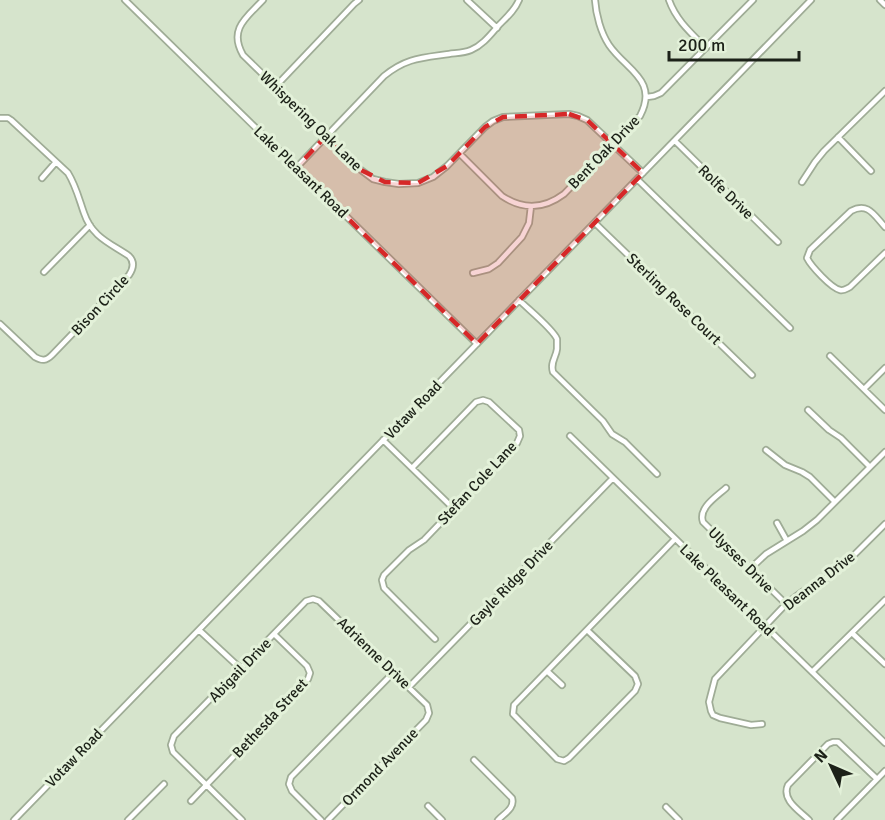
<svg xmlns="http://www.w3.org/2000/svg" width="885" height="820" font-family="Signika,sans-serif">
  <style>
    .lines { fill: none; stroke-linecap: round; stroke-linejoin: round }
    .minor-casing { stroke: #9fac96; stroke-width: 8 }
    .minor { stroke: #fff; stroke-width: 4.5 }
    .marked { fill: #d62828; fill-opacity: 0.2; stroke: #d62828; stroke-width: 4.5; stroke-dasharray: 12 8; stroke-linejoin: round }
    .labels { text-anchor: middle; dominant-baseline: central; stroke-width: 6; stroke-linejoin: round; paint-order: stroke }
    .street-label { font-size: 15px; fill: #1c2118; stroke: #e3f1d9 }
  </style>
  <rect width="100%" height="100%" fill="#d6e4cc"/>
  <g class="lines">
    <g class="minor-casing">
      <path id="minor" d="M125,0L477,344
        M263,0C247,17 228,29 243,55L361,170L373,179L385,182L399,184L418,183L433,177L447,166L485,127L493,121L503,117L569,114L578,116L587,120L643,173
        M467,0L497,28
        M669,0C676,20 691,33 706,48
        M880,0L885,5
        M276,86L354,4L359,0
        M647,97L654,96L661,93L753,0
        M0,118H8L11,120L68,173C76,186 79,199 84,213C92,237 110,243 129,256C135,262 133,269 129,275L52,355C46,361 42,361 35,357L0,324
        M838,137L871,171
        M675,141L778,242
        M460,154L502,196C523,210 544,209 564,194L640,116C659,80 626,70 609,45C601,33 596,15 595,0
        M296,168L384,76C406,58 421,58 449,54C456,53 464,53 471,50C483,45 491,34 499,25C507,17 515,10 519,0
        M42,178L56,162
        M637,179C688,229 739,278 790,328
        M802,182L815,162L824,151L885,91
        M595,223L752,375
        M885,227C874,215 868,202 851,211L810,250L807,258C811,266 831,288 840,290C844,291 846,289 850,287L885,253
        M44,272L90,225
        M473,273L489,269L498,263L522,237L529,223L531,206
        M519,300C528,309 553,329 557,339C557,342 557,347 557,349C556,358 550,362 553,372L603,421L612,434L625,442L657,474
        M830,356L885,410
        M864,389L885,368
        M808,410L829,430L841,438L870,467
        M570,436L885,743
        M383,440L453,508
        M766,450L785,465L802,472L810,477L835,502
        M412,468L476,402L483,400L489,402L519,430L520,436L517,443L424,540L409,550L384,575L382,580L384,588L435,639
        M726,488C716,497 698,508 703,522L786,604
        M777,523L787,541
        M750,569L766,554L803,531L817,520L885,452
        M199,630L241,669
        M587,630L635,676L638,684L635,691L569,758L564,761L557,759L513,714L514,705L675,539
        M852,633L885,664
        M547,671L562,685
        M812,672L885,600
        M409,687L613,478
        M762,724L751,725L720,718L713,715L711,711L709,702L715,679L786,604L802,592L832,575L846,563L885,524
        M474,760L512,798C515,808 505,813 498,820
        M191,801L308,679L310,673L307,666L274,634
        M428,806L442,820
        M666,807L679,820
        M14,820L811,0
        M128,820L164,784
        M242,820L173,752L171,745L174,736L306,601L313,599L319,601L427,705L429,713L426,720L328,820
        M321,820L292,791L289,784L291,777L394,672
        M809,820C800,811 781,800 788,785L828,744L833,742H838L877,779
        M837,820L885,771"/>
    </g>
    <use href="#minor" class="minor"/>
  </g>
  <path class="marked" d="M569,114L587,120L643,173L477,344L296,168L326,136L361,170L385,182L418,183L447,166L485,127L503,117Z"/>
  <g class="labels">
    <g class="street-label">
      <text transform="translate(311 121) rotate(44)">Whispering Oak Lane</text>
      <text transform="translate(604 152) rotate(-46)">Bent Oak Drive</text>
      <text transform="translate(301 172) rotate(44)">Lake Pleasant Road</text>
      <text transform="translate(726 192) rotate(44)">Rolfe Drive</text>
      <text transform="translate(674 299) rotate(44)">Sterling Rose Court</text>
      <text transform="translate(100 305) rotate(-47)">Bison Circle</text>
      <text transform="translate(413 410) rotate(-46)">Votaw Road</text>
      <text transform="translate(477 483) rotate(-47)">Stefan Cole Lane</text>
      <text transform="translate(741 560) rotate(45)">Ulysses Drive</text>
      <text transform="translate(819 581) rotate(-38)">Deanna Drive</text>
      <text transform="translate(511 583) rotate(-46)">Gayle Ridge Drive</text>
      <text transform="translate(727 590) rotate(44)">Lake Pleasant Road</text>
      <text transform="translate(374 653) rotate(44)">Adrienne Drive</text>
      <text transform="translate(240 670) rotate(-46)">Abigail Drive</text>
      <text transform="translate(270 718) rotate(-47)">Bethesda Street</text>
      <text transform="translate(74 758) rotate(-46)">Votaw Road</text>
      <text transform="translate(380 767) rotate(-46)">Ormond Avenue</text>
    </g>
  </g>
  <g transform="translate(831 766) rotate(314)" stroke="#e3f1d9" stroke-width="4.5" paint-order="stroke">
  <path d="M0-4.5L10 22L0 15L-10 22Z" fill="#1c2118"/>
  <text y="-9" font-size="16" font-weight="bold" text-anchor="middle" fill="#1c2118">N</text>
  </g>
  <path d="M669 51v9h130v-9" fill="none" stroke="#1c2118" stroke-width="3"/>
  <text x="678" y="51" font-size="18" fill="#1c2118" stroke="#e3f1d9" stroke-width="4.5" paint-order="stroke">200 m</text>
</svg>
